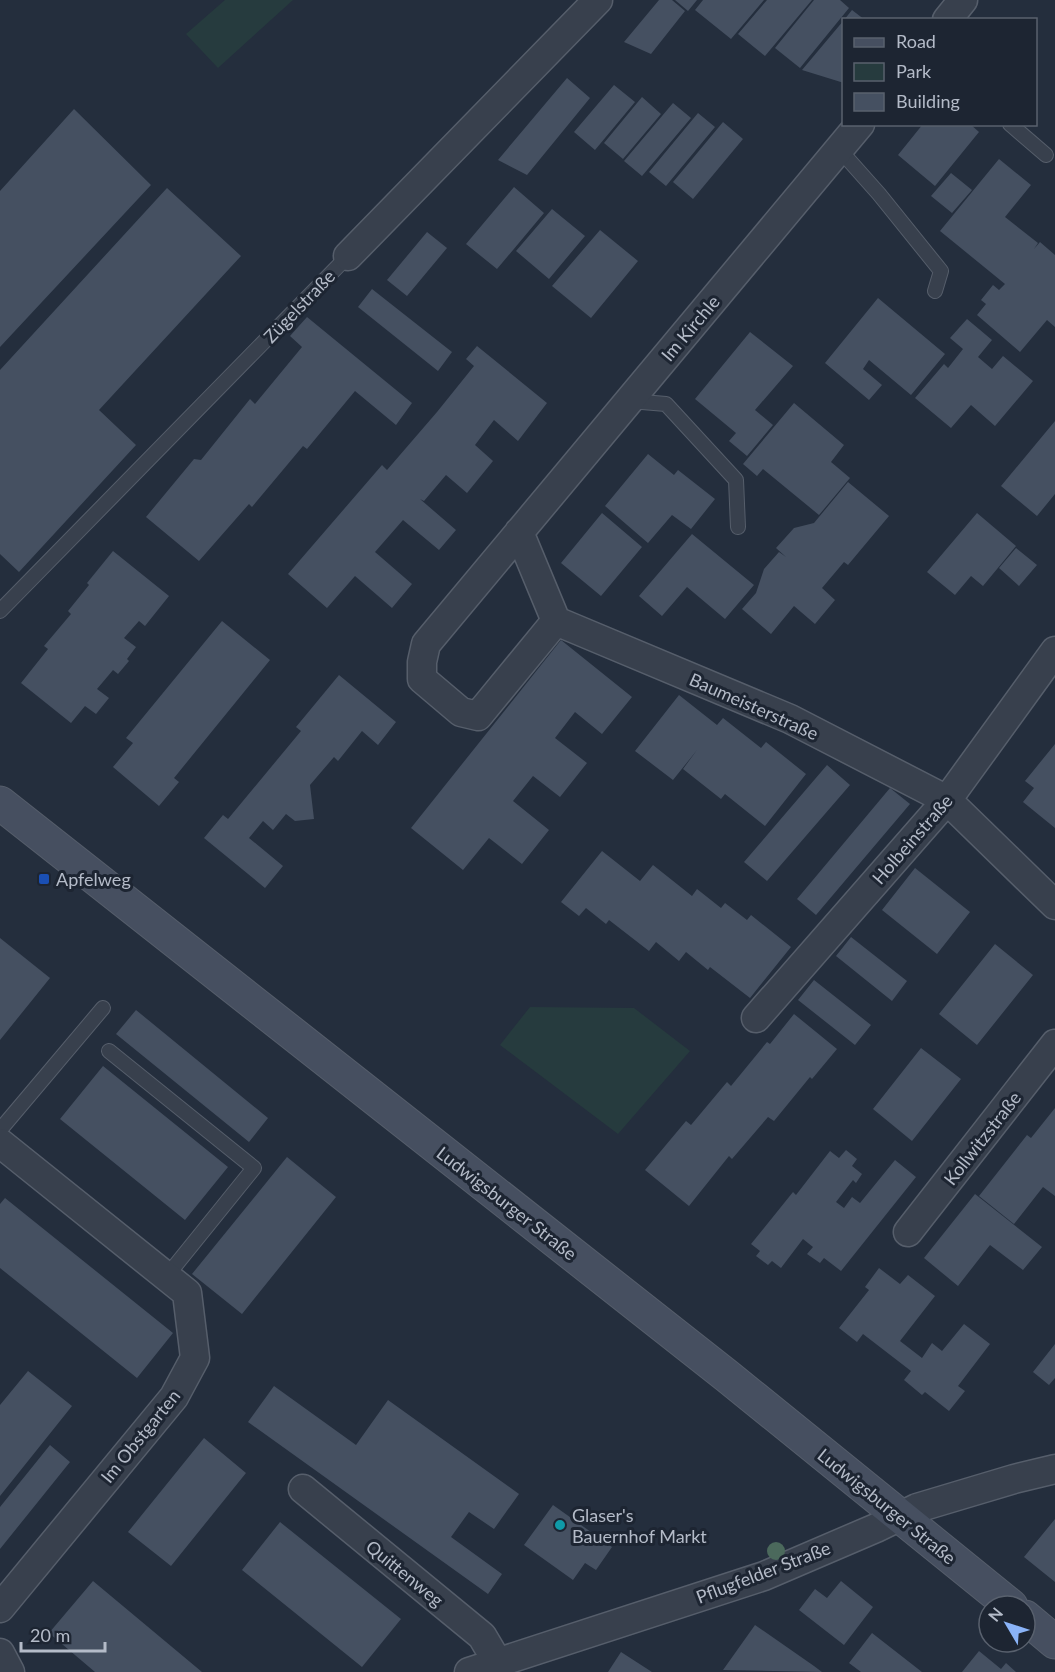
<svg xmlns="http://www.w3.org/2000/svg" width="1055" height="1672" font-family="Lato,sans-serif">
  <style>
    .green { fill: #263b3e }
    .building { fill: #455061 }
    .lines { fill: none; stroke-linecap: round; stroke-linejoin: round }
    .lane-casing { stroke: #565e6b; stroke-width: 16 }
    .street-casing { stroke: #565e6b; stroke-width: 31 }
    .secondary-casing { stroke: #565e6b; stroke-width: 35 }
    .lane { stroke: #38404d; stroke-width: 14 }
    .street { stroke: #38404d; stroke-width: 28 }
    .secondary { stroke: #464f60; stroke-width: 33 }
    .tree { fill: #4b695c }
    .transit-dot { fill: #1a4fb4; stroke: #1d2532; stroke-width: 2 }
    .culture-dot { fill: #0f9aa8; stroke: #1d2532; stroke-width: 2 }
    .labels { text-anchor: middle; dominant-baseline: central; stroke-width: 6; stroke-linejoin: round; paint-order: stroke }
    .street-label { font-size: 18px; fill: #b4bbc8; stroke: #1d2532 }
    .poi-label { font-size: 18px; fill: #b4bbc8; stroke: #1d2532; text-anchor: start }
  </style>
  <rect width="100%" height="100%" fill="#242e3d"/>
  <path class="green" d="M225,0H293L218,68L186,34Z
    M530,1007L634,1008L690,1051L618,1134L500,1045Z"/>
  <path class="building" d="M659,0H672L685,11L651,54L624,42Z
    M675,0H697L688,11Z
    M703,0H764L731,39L695,10Z
    M767,0H812L765,56L738,34Z
    M814,0H840L849,8L800,68L775,48Z
    M852,10L865,20H844Z
    M844,20V83L802,70Z
    M567,78L590,98L527,175L498,160Z
    M614,85L635,102L595,150L574,132Z
    M642,97L661,114L623,159L604,143Z
    M673,103L691,118L642,176L624,161Z
    M74,109L151,185L0,347V191Z
    M698,113L715,127L666,186L649,172Z
    M723,122L743,139L693,199L673,182Z
    M923,124H970L979,132L935,186L898,155Z
    M999,159L1031,185L1005,217L1038,243L1034,249L1040,242L1055,255V327L1047,320L1020,352L977,315L986,304L981,300L993,285L999,290L1005,284L940,231Z
    M951,173L972,190L952,213L931,196Z
    M514,187L544,213L497,269L466,244Z
    M167,188L241,256L99,410L136,445L19,572L0,554V370Z
    M552,209L585,236L549,279L516,251Z
    M600,230L638,261L591,318L552,286Z
    M427,232L447,248L407,296L387,280Z
    M372,289L452,352L438,371L358,307Z
    M878,298L945,354L911,395L869,360L863,369L882,385L869,400L825,363Z
    M307,317L412,403L396,425L355,391L307,449L303,446L252,507L249,504L199,561L146,517L194,459L201,460L250,399L255,404L302,347L290,336Z
    M967,319L992,340L978,357L992,369L1003,356L1033,381L995,426L971,405L951,428L915,398L944,364L948,368L963,349L950,338Z
    M750,332L793,366L755,410L773,425L747,456L729,441L736,433L695,399Z
    M477,346L547,403L518,441L494,420L475,445L493,461L467,493L446,475L424,501L420,499L456,530L439,550L403,520L375,552L412,584L392,608L355,576L327,608L288,574L382,465L387,470L437,412L474,366L466,359Z
    M794,403L844,445L831,462L850,478L819,515L763,469L757,476L743,464Z
    M1055,421V494L1037,516L1001,486Z
    M648,454L674,475L678,470L715,499L691,529L672,515L648,543L605,506Z
    M848,482L889,516L848,565L844,562L822,588L835,600L815,624L794,606L771,634L742,609L756,593L764,569L779,552L786,557L776,548L794,528L814,523Z
    M602,513L642,547L601,596L561,563Z
    M977,513L1016,546L983,586L971,576L955,595L927,572Z
    M692,534L754,585L725,619L687,587L662,616L639,596Z
    M1016,548L1037,565L1019,586L999,568Z
    M113,551L169,596L145,626L139,621L124,638L136,647L127,659L129,661L118,674L113,670L97,689L109,698L96,714L85,706L71,723L21,683L48,649L44,646L71,614L68,611L89,585L87,583Z
    M222,621L270,660L174,778L179,782L159,806L113,767L133,743L126,738Z
    M561,640L632,697L602,734L575,712L555,738L587,763L560,797L533,776L513,801L549,830L522,864L489,838L463,870L411,828Z
    M339,675L396,722L378,745L362,731L338,761L334,757L310,785L314,819L295,821L286,814L273,830L263,821L249,838L283,866L265,888L204,838L223,815L228,819L301,731L296,727Z
    M679,695L717,725L723,718L761,748L766,742L806,774L765,826L725,794L721,799L683,769L697,750L673,780L635,751Z
    M1055,744V828L1023,802L1034,788L1025,781Z
    M827,765L850,785L767,881L744,862Z
    M890,788L910,804L816,915L797,899Z
    M602,851L640,881L653,865L692,896L697,889L721,908L725,903L747,920L751,915L791,947L750,998L710,967L708,970L686,952L679,961L656,942L649,951L609,920L606,924L586,908L579,916L561,902Z
    M915,868L970,912L937,954L882,910Z
    M851,937L907,981L892,1001L836,956Z
    M0,938L50,978L0,1040Z
    M995,944L1033,975L977,1045L939,1014Z
    M814,980L871,1025L855,1045L798,1000Z
    M136,1010L268,1118L249,1142L116,1034Z
    M794,1014L837,1049L812,1079L810,1077L774,1121L768,1117L732,1159L729,1156L689,1206L645,1170L686,1121L691,1125L727,1082L731,1086L767,1042L770,1044Z
    M921,1048L961,1079L912,1141L873,1109Z
    M103,1066L228,1167L185,1220L60,1119Z
    M1055,1108V1196L1043,1187L1014,1224L979,1196L1027,1135L1031,1138Z
    M846,1150L857,1159L852,1166L862,1174L856,1183L853,1180L836,1202L844,1208L852,1197L860,1203L895,1160L916,1177L841,1271L824,1258L820,1263L807,1254L813,1247L803,1239L781,1268L772,1261L768,1265L756,1256L760,1251L751,1244L793,1192L796,1195L830,1151L839,1158Z
    M287,1157L336,1197L242,1314L192,1274Z
    M975,1194L1042,1247L1023,1270L990,1245L958,1286L924,1258Z
    M5,1198L173,1333L137,1378L0,1268V1204Z
    M879,1268L900,1284L908,1275L935,1296L900,1341L922,1358L932,1343L942,1351L964,1324L990,1344L958,1386L965,1391L949,1411L925,1392L922,1395L904,1380L911,1371L863,1334L857,1342L839,1328L869,1290L865,1287Z
    M1055,1344V1378L1049,1385L1033,1372Z
    M28,1371L72,1406L0,1496V1405Z
    M274,1386L356,1445L388,1400L519,1494L494,1529L469,1512L451,1537L502,1574L488,1594L248,1422Z
    M204,1438L246,1473L171,1566L128,1532Z
    M50,1445L70,1462L0,1549V1507Z
    M553,1505L612,1547L596,1570L585,1563L573,1580L524,1545Z
    M1055,1519V1582L1024,1557Z
    M280,1522L401,1619L362,1667L242,1570Z
    M93,1581L202,1672H95L49,1633Z
    M841,1581L873,1607L844,1645L799,1610L815,1589L827,1598Z
    M755,1625L814,1666L822,1672L723,1670Z
    M872,1633L922,1672H861L849,1663Z
    M979,1651L1001,1669L1006,1663L1016,1672H962Z
    M621,1652L652,1672H608Z"/>
  <g class="lines">
    <g class="lane-casing">
      <path id="lane" d="M1010,124L1046,155
        M839,149L879,194L941,271L935,291
        M630,401L666,404L736,480L738,527
        M0,611L348,256
        M109,1051L254,1168L166,1277
        M0,1130L103,1008"/>
    </g>
    <g class="street-casing">
      <path id="street" d="M947,20L963,0
        M348,256L598,0
        M519,532L556,621L478,716L461,712L422,679V662L426,644L860,124
        M556,621L790,719L947,800L1055,905
        M756,1018L947,800L1055,651
        M0,1143L187,1293L195,1358L174,1397L0,1608
        M908,1232L1055,1044
        M303,1489L482,1636L498,1663
        M0,1653L10,1672
        M469,1672L764,1576L876,1528L917,1508L1014,1479L1055,1469"/>
    </g>
    <g class="secondary-casing">
      <path id="secondary" d="M0,803L727,1376L1011,1606
        M1025,1617L1055,1642"/>
    </g>
    <use href="#lane" class="lane"/>
    <use href="#street" class="street"/>
    <use href="#secondary" class="secondary"/>
  </g>
  <circle class="tree" cx="776" cy="1551" r="9"/>
  <rect class="transit-dot" x="38" y="873" width="12" height="12" rx="3"/>
  <circle class="culture-dot" cx="560" cy="1525" r="6"/>
  <g class="labels">
    <g class="street-label">
      <text transform="translate(299 306) rotate(-46)">Zügelstraße</text>
      <text transform="translate(690 328) rotate(-50)">Im Kirchle</text>
      <text transform="translate(754 706) rotate(24)">Baumeisterstraße</text>
      <text transform="translate(912 839) rotate(-49)">Holbeinstraße</text>
      <text transform="translate(982 1138) rotate(-52)">Kollwitzstraße</text>
      <text transform="translate(507 1203) rotate(38)">Ludwigsburger Straße</text>
      <text transform="translate(140 1436) rotate(-51)">Im Obstgarten</text>
      <text transform="translate(887 1506) rotate(39)">Ludwigsburger Straße</text>
      <text transform="translate(763 1572) rotate(-21)">Pflugfelder Straße</text>
      <text transform="translate(405 1573) rotate(39)">Quittenweg</text>
    </g>
    <g class="poi-label">
      <text x="56" y="879">Apfelweg</text>
      <text x="572" y="1515">Glaser's<tspan x="572" dy="21">Bauernhof Markt</tspan></text>
    </g>
  </g>
  <rect x="842" y="18" width="195" height="108" fill="#1d2532" stroke="#59616e" stroke-width="1.5"/>
  <rect x="854" y="38" width="30" height="9" fill="#464f60" stroke="#59616e" stroke-width="1.5"/>
  <text x="896" y="48" font-size="18" fill="#b4bbc8">Road</text>
  <rect x="854" y="63" width="30" height="18" fill="#263b3e" stroke="#59616e" stroke-width="1.5"/>
  <text x="896" y="78" font-size="18" fill="#b4bbc8">Park</text>
  <rect x="854" y="93" width="30" height="18" fill="#455061" stroke="#59616e" stroke-width="1.5"/>
  <text x="896" y="108" font-size="18" fill="#b4bbc8">Building</text>
  <g transform="translate(1007 1624) rotate(309)"><circle r="28" fill="#1d2532" stroke="#59616e" stroke-width="1.5"/>
  <path d="M0-4.5L10 22L0 15L-10 22Z" fill="#8ab3f7"/>
  <text y="-9" font-size="16" font-weight="bold" text-anchor="middle" fill="#b4bbc8">N</text>
  </g>
  <path d="M21 1642v9h84v-9" fill="none" stroke="#b4bbc8" stroke-width="3"/>
  <text x="30" y="1642" font-size="18" fill="#b4bbc8" stroke="#1d2532" stroke-width="4.5" paint-order="stroke">20 m</text>
</svg>
